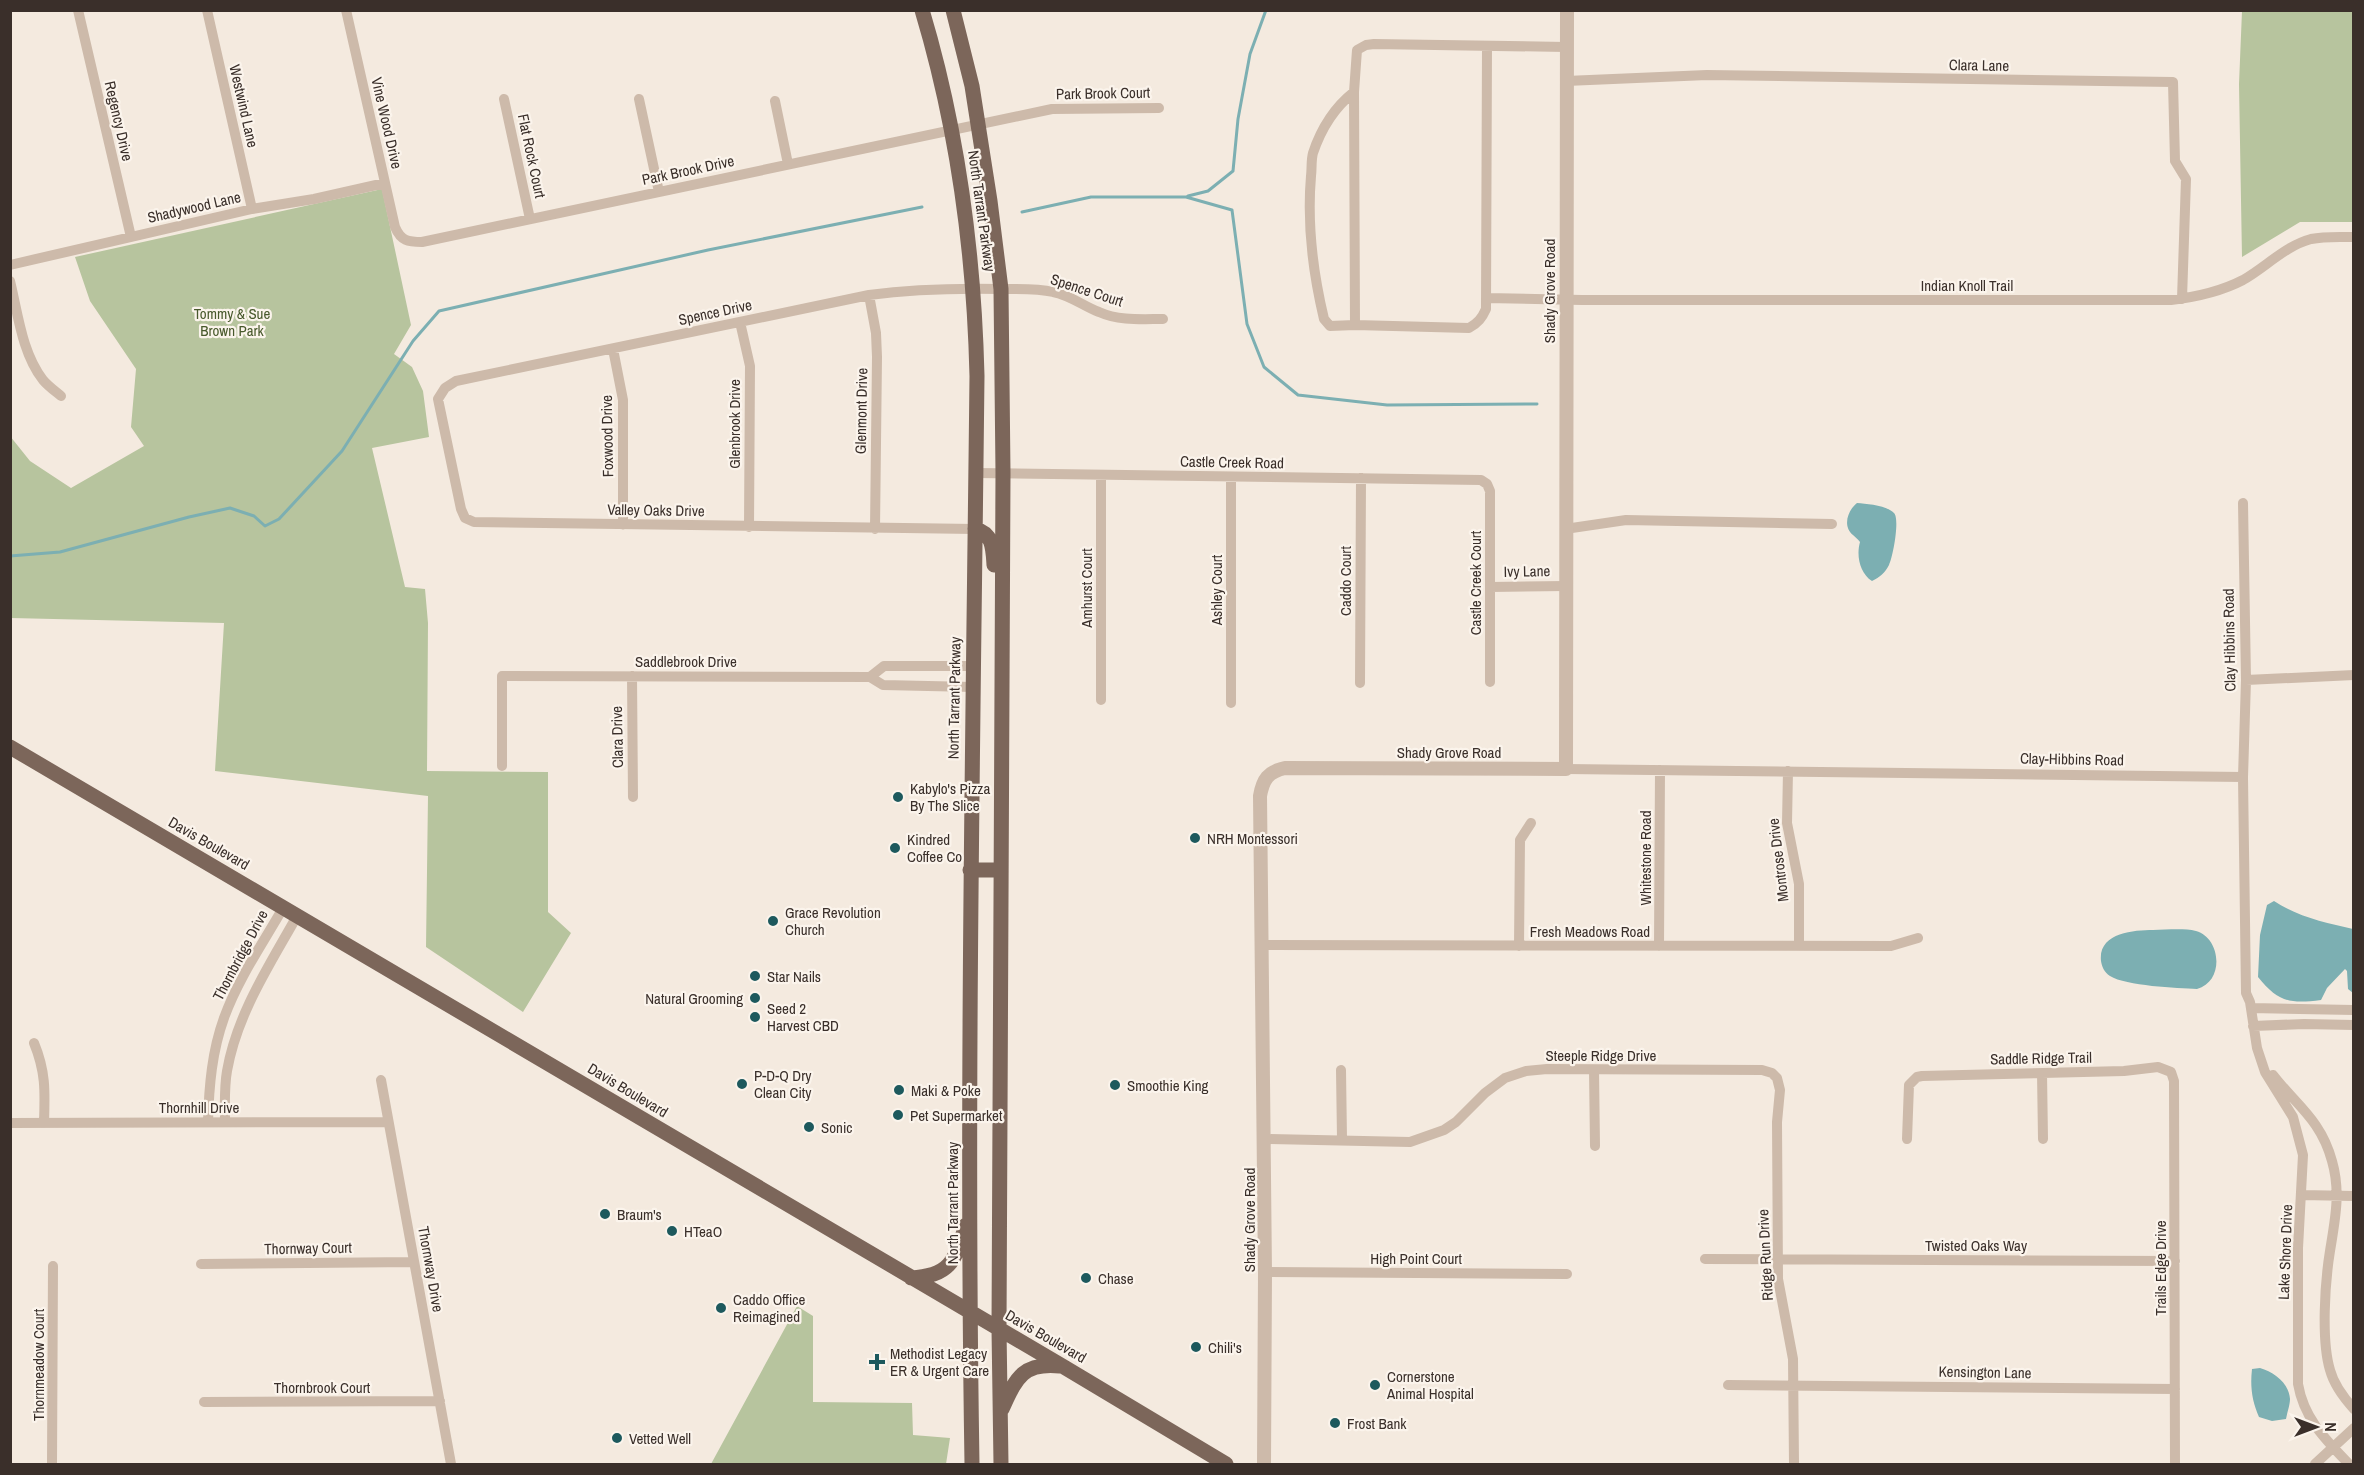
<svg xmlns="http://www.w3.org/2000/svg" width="2364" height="1475" font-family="'Archivo Narrow',sans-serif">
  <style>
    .green { fill: #b7c49e }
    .water { fill: #7cafb2 }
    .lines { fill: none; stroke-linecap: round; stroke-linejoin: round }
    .stream { stroke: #7cafb2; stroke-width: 3 }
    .minor { stroke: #cdbaaa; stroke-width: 10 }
    .tertiary { stroke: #cdbaaa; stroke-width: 14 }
    .primary { stroke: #7c665a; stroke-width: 15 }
    .poi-dot { fill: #1d595d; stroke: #fbf4ec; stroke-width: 2 }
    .labels { text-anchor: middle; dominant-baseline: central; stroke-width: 4.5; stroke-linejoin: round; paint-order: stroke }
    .street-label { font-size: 15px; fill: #3a2f2a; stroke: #fbf4ec }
    .park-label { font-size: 15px; fill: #48592c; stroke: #fbf4ec }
    .poi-label { font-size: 15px; fill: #3a2f2a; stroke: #fbf4ec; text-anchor: start }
  </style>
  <rect width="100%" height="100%" fill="#f4eadf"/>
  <path class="green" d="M2242,11H2353L2354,222H2300L2242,257L2239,84Z
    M382,189L411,325L394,354L412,367L423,391L429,437L372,448L405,587L425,589L428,623L427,771L548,772V912L571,933L523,1012L426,947L428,796L215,771L224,623L11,618L10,436L30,461L71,488L144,446L131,427L136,369L90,301L75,257Z
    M797,1306L813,1316V1402L912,1403L913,1435L950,1438L946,1464H711Z"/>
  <path class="water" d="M1857,503C1867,504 1886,505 1894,513C1900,519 1893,557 1889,565C1885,573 1880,577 1872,581C1860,573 1856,556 1860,542C1858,539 1855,537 1853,535C1842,526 1848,510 1857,503Z
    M2274,901C2298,917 2326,923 2353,929V993L2348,989L2347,971L2345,969L2327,988L2321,1000C2290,1004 2278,1002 2258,977L2260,935L2267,905Z
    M2153,930C2166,930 2183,928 2196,931C2221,938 2225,981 2197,989C2177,988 2126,986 2110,976C2104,972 2102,967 2101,961C2098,933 2133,930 2153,930Z
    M2260,1368C2274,1372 2289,1383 2290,1399C2290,1405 2287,1413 2286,1419L2272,1421L2259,1417C2252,1401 2250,1387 2252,1369Z"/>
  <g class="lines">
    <path class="stream" d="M1188,196L1208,191L1233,171L1238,119L1250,54L1266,10
      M1022,212L1091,197H1186L1232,210L1247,324L1264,367L1298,395L1387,405L1537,404
      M10,556L60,552L189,517L230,508L254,516L265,526L279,519L342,451L413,341L439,311L708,250L922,207"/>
    <path class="minor" d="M78,10L131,237
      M207,10L252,209
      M346,10L395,227C401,241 408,242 422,242L1052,109L1159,108
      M1487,46L1486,309C1482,318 1478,323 1469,328L1355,325L1354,92L1357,50L1366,45L1374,44L1566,47
      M1566,81L1707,75L2173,82L2175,161L2186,179L2182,299
      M1354,92C1335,107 1321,129 1313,153C1311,160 1312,168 1311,176C1307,223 1313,273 1324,319L1330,326L1355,325
      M504,99L530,219
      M639,99L659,192
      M775,101L788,164
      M10,265L252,209L314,199L385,183
      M10,281C18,314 22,353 43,380C48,386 55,391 61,396
      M869,295L876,333L877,357L875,529
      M1486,298L1582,300H2171C2196,297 2220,292 2243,280C2266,267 2285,246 2311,239C2325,236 2340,237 2354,237
      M740,322L750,366L749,527
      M613,349L623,400V525
      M976,473L1481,480L1487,484L1490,491V682
      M1231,477V703
      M975,529L474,522L465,518L461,509L438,399L445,388L456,381L869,295C914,289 957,288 1002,289C1019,289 1037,288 1053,292C1070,295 1083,306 1099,312C1119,321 1142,319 1163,319
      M1565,529L1626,520L1832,524
      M1490,587L1565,586
      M632,676L633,797
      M870,677L884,666H973
      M2246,680L2354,675
      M1360,683L1361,478
      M1101,700V476
      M502,766V676L870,677L883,685L973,687
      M1566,769L2243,777L2246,993L2250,1002L2257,1048L2265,1072L2293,1117L2303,1155L2298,1248V1384C2304,1419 2326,1440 2349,1464
      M1788,771L1787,823L1799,884V946
      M2243,777L2246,680L2243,503
      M1262,945L1891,946L1918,938
      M1519,946L1520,840L1531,823
      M1659,946L1660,770
      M2251,1008L2354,1010
      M2253,1026L2304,1024L2354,1025
      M34,1043C46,1072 45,1092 44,1123
      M1341,1070L1342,1139
      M1594,1070L1595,1146
      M2042,1073L2043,1139
      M2273,1075C2297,1106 2321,1120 2332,1161C2341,1192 2335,1220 2330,1251C2325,1282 2321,1340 2330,1370C2334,1385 2343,1397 2354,1409
      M381,1080L451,1464
      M208,1122C209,1086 212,1051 224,1018C238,979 263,943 283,908
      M225,1122C225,1105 224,1088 227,1071C237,1014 269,966 297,916
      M10,1123L388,1122
      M1265,1139L1410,1142L1444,1130L1456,1122L1485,1093L1505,1078L1526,1071L1547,1069L1762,1070L1772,1073L1777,1078L1780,1090L1777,1122L1778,1279L1793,1359L1794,1464
      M1907,1139L1909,1085L1917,1077L1922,1076L2124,1071L2158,1067L2171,1072L2174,1081L2175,1464
      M2301,1195L2354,1196
      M1705,1259L2175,1261
      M201,1264L414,1262
      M1265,1272L1567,1274
      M1728,1385L2175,1389
      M204,1402L440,1401
      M52,1464L53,1266
      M2315,1464L2354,1428"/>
    <path class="tertiary" d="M1264,1464L1265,1272L1260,796C1263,779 1268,772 1285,768L1566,769L1567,10"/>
    <path class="primary" d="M922,10C958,130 974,252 977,376C973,739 966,1102 972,1464
      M953,10L972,86L990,201L1001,289L1003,473L999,1329L1001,1464
      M975,529C993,533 993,549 994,565
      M10,747L1064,1367L1226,1464
      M970,870H1001
      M911,1278C952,1276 955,1259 966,1225
      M1002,1409C1016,1379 1022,1362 1060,1366"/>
  </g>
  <g class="poi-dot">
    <circle cx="898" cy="797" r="6"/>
    <circle cx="1195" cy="838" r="6"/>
    <circle cx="895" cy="848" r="6"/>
    <circle cx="773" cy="921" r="6"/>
    <circle cx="755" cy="976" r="6"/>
    <circle cx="755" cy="998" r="6"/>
    <circle cx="755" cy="1017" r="6"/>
    <circle cx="742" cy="1084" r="6"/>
    <circle cx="1115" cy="1085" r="6"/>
    <circle cx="899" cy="1090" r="6"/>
    <circle cx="898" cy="1115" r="6"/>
    <circle cx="809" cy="1127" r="6"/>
    <circle cx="605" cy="1214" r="6"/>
    <circle cx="672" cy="1231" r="6"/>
    <circle cx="1086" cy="1278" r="6"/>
    <circle cx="721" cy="1308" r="6"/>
    <circle cx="1196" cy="1347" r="6"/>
    <path d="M874 1353h6v6h6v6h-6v6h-6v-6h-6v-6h6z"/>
    <circle cx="1375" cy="1385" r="6"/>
    <circle cx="1335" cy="1423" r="6"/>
    <circle cx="617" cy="1438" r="6"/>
  </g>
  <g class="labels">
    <g class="street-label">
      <text transform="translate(1979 65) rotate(1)">Clara Lane</text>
      <text transform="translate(1103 93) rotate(-1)">Park Brook Court</text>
      <text transform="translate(244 106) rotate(77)">Westwind Lane</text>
      <text transform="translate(119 121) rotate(77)">Regency Drive</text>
      <text transform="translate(387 123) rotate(77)">Vine Wood Drive</text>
      <text transform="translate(532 156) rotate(78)">Flat Rock Court</text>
      <text transform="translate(688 170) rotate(-12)">Park Brook Drive</text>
      <text transform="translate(194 207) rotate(-13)">Shadywood Lane</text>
      <text transform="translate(982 211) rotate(82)">North Tarrant Parkway</text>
      <text x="1967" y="285">Indian Knoll Trail</text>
      <text transform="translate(1087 290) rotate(18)">Spence Court</text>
      <text transform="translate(1549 291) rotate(-90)">Shady Grove Road</text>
      <text transform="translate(715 312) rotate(-12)">Spence Drive</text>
      <text transform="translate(861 411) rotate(-89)">Glenmont Drive</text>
      <text transform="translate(734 424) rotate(-90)">Glenbrook Drive</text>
      <text transform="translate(607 436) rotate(-91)">Foxwood Drive</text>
      <text transform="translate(1232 462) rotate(1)">Castle Creek Road</text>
      <text transform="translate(656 510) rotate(1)">Valley Oaks Drive</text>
      <text transform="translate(1527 571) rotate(-1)">Ivy Lane</text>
      <text transform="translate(1345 581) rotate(-90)">Caddo Court</text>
      <text transform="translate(1475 583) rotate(-90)">Castle Creek Court</text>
      <text transform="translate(1086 588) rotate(-90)">Amhurst Court</text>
      <text transform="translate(1216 590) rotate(-90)">Ashley Court</text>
      <text transform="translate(2229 640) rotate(-91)">Clay Hibbins Road</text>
      <text x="686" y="661">Saddlebrook Drive</text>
      <text transform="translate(954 698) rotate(-89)">North Tarrant Parkway</text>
      <text transform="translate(617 737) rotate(-91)">Clara Drive</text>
      <text x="1449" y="752">Shady Grove Road</text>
      <text transform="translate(2072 759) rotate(1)">Clay-Hibbins Road</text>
      <text transform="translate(209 843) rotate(30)">Davis Boulevard</text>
      <text transform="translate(1645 858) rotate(-90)">Whitestone Road</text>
      <text transform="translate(1778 860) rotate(-97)">Montrose Drive</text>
      <text x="1590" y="931">Fresh Meadows Road</text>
      <text transform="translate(240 955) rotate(-62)">Thornbridge Drive</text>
      <text x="1601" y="1055">Steeple Ridge Drive</text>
      <text transform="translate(2041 1058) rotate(-1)">Saddle Ridge Trail</text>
      <text transform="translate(628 1090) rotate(31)">Davis Boulevard</text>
      <text x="199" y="1107">Thornhill Drive</text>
      <text transform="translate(952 1203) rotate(-90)">North Tarrant Parkway</text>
      <text transform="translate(1249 1220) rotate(-90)">Shady Grove Road</text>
      <text x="1976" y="1245">Twisted Oaks Way</text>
      <text transform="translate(308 1248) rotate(-1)">Thornway Court</text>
      <text transform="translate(2285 1252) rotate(-88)">Lake Shore Drive</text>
      <text transform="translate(1765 1255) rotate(-93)">Ridge Run Drive</text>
      <text x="1416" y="1258">High Point Court</text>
      <text transform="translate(2160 1268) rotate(-90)">Trails Edge Drive</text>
      <text transform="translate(431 1269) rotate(80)">Thornway Drive</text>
      <text transform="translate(1046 1336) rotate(30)">Davis Boulevard</text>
      <text transform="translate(38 1365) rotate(-90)">Thornmeadow Court</text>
      <text transform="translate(1985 1372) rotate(1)">Kensington Lane</text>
      <text x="322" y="1387">Thornbrook Court</text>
    </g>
    <g class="park-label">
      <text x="232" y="313">Tommy &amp; Sue<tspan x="232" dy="17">Brown Park</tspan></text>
    </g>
    <g class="poi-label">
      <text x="910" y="788">Kabylo's Pizza<tspan x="910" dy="17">By The Slice</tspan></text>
      <text x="1207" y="838">NRH Montessori</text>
      <text x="907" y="839">Kindred<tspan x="907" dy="17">Coffee Co</tspan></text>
      <text x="785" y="912">Grace Revolution<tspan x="785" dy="17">Church</tspan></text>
      <text x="767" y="976">Star Nails</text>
      <text x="743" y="998" text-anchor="end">Natural Grooming</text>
      <text x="767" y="1008">Seed 2<tspan x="767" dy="17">Harvest CBD</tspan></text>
      <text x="754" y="1075">P-D-Q Dry<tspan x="754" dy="17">Clean City</tspan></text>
      <text x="1127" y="1085">Smoothie King</text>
      <text x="911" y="1090">Maki &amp; Poke</text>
      <text x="910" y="1115">Pet Supermarket</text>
      <text x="821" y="1127">Sonic</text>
      <text x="617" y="1214">Braum's</text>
      <text x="684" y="1231">HTeaO</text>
      <text x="1098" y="1278">Chase</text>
      <text x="733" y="1299">Caddo Office<tspan x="733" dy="17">Reimagined</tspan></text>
      <text x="1208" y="1347">Chili's</text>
      <text x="890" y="1353">Methodist Legacy<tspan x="890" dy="17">ER &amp; Urgent Care</tspan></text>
      <text x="1387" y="1376">Cornerstone<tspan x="1387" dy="17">Animal Hospital</tspan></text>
      <text x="1347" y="1423">Frost Bank</text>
      <text x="629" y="1438">Vetted Well</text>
    </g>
  </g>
  <rect width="2364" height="1475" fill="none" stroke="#3a2f2a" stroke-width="24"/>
  <g transform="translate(2316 1427) rotate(90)" stroke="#fbf4ec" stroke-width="4.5" paint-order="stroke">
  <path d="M0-4.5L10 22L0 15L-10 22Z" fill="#3a2f2a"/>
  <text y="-9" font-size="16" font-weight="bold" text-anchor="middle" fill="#3a2f2a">N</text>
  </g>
</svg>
